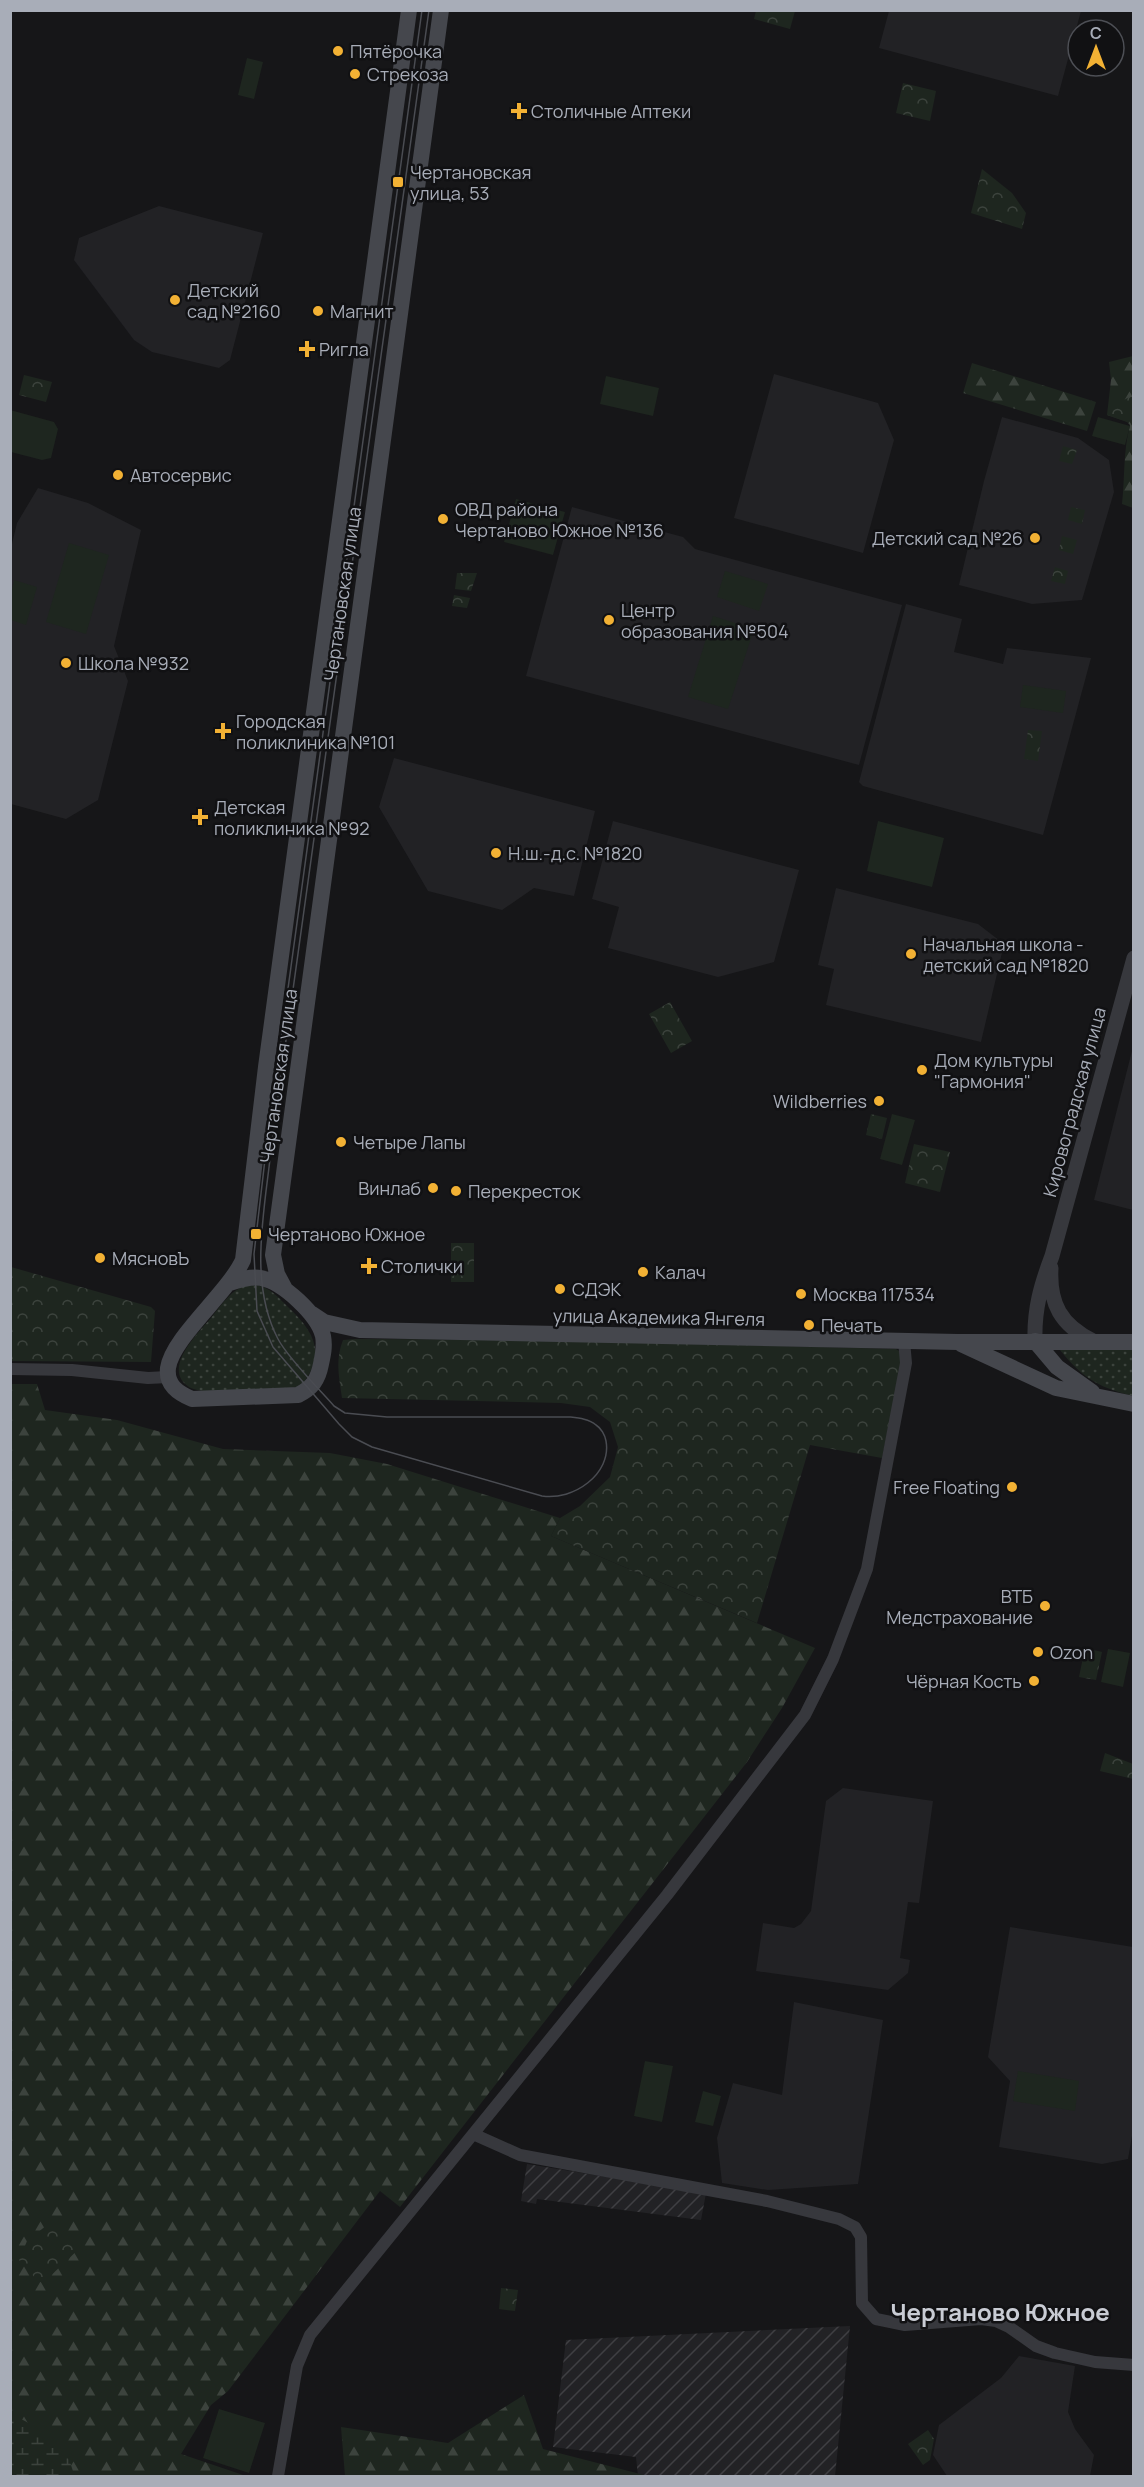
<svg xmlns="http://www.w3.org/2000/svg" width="1144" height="2487" font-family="Manrope,sans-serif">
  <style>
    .built { fill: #222225 }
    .industrial { fill: url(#industrial-furrows) }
    .grass { fill: url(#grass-dots) }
    .forest { fill: url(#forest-firs) }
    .wetland { fill: url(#wetland-marsh) }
    .park { fill: url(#park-crowns) }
    .pitch { fill: #1e261f }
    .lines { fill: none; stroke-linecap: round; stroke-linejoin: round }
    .minor { stroke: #37383d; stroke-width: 12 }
    .tertiary { stroke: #37383d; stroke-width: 15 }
    .secondary { stroke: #45474d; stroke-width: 16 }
    .tram { stroke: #4a4c52; stroke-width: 1.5 }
    .poi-dot { fill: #f2b134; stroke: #111113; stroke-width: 2 }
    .labels { text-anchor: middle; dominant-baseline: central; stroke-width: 5; stroke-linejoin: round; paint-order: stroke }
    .poi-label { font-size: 18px; fill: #a8adb8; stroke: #111113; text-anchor: start }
    .street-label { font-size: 18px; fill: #a8adb8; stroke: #111113 }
    .district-label { font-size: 24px; font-weight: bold; fill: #c9ccd4; stroke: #111113 }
  </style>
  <defs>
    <pattern id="industrial-furrows" width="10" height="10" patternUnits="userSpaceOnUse" patternTransform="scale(1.5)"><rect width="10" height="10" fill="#222225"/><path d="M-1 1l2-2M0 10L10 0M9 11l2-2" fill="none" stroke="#3f3f43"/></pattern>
    <pattern id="grass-dots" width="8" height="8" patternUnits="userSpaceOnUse" patternTransform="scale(1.5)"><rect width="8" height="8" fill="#1e261f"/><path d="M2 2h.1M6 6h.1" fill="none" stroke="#3c433d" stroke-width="1.8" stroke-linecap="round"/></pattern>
    <pattern id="forest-firs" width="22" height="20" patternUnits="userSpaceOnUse" patternTransform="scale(1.5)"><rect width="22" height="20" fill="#1e261f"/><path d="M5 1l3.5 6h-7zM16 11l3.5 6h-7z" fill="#3c433d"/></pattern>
    <pattern id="wetland-marsh" width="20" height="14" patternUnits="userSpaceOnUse" patternTransform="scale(1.5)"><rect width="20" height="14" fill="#1e261f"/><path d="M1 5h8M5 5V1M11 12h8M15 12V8" fill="none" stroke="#3c433d"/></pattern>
    <pattern id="park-crowns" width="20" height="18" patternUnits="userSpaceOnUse" patternTransform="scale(1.5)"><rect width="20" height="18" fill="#1e261f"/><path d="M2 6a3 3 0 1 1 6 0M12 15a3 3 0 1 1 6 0" fill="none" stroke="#3c433d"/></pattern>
  </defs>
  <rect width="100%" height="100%" fill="#161618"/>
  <path class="built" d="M889,11V10L1081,11L1058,96L879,48Z
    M159,206L263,233L230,360L219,368L152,352L134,340L74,260L79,238Z
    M774,374L878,403L894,440L863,553L734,518Z
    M1002,417L1078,438L1109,460L1114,492L1082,600L1032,604L959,585L984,481Z
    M38,488L88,503L141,530L114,646L128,681L98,800L66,819L11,804V548L17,523Z
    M572,507L683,537L695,549L902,605L859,765L526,676Z
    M906,604L962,619L954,652L1003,664L1007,648L1091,658L1043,835L863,786L859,782Z
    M394,758L595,811L574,896L534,888L502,910L428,891L379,807Z
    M613,821L799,870L774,962L718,977L608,948L619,907L592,899Z
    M836,888L978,924L1004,944L981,1042L826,1005L834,969L818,965Z
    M1133,1047L1134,1210H1133L1094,1200Z
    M843,1788L933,1801L919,1903L908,1902L900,1958L910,1960L908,1973L888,1990L756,1971L763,1923L794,1928L801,1924L811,1911L826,1801Z
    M1010,1927L1133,1947L1134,2124L1128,2159L1102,2164L999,2147L1010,2081L988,2057Z
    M794,2002L883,2020L858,2184L768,2190L722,2183L717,2138L733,2083L782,2095Z
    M1019,2356L1075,2366L1068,2412L1075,2429L1094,2455L1090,2476H947L933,2455L939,2425L1001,2378Z"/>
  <path class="industrial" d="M527,2164L706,2193L701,2220L537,2199L536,2204L521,2201Z
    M850,2326L835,2476H638L636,2457L553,2447L566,2340Z"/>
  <path class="grass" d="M253,1284C271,1288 276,1295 288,1307C316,1333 327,1356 299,1388C278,1389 203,1397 189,1387C161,1369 198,1333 211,1318C219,1308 228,1294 240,1288C244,1286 249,1286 253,1284Z
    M1056,1345L1133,1349V1396C1096,1387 1080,1376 1056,1345Z"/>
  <path class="forest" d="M1133,356V508L1122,504C1125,478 1123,451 1130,425L1127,422L1107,415L1111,380L1109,362Z
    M972,363L1096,402L1087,431L963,393Z
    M11,1384H37L45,1410L117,1420L223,1449L330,1453L387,1464L560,1518L551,1536L815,1648L782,1708L747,1762L400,2207L380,2191L228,2391L211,2405L181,2454L246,2476H11Z
    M524,2395L543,2449L648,2476H345L341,2427L448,2443Z"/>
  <path class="wetland" d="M10,2413C38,2428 69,2443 74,2476H11Z"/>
  <path class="park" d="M756,11H795L790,29L754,19Z
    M903,83L936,91L930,121L896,113Z
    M982,169L1012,193L1026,213L1022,229L971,213Z
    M24,375L52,382L46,402L19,395Z
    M1133,395V418L1128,422L1107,415L1112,401H1122Z
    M1063,446L1077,450L1072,464L1059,461Z
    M1071,507L1085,510L1082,524L1068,520Z
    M1062,536L1077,540L1073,554L1059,550Z
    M1055,567L1068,571L1065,584L1051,581Z
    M457,573H477L471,591L455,589Z
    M454,595L470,598L467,608L452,606Z
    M1028,730L1042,731L1038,761L1024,759Z
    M670,1002L692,1041L671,1053L649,1014Z
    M871,1114L887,1118L882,1139L866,1135Z
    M914,1144L950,1152L940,1192L905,1183Z
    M451,1243H474V1282H451Z
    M11,1267L151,1307L155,1311L151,1362L11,1361Z
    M355,1339L553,1340L896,1349L903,1354L882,1458L810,1445L757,1623L551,1536L560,1518L580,1506L610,1477L618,1447L610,1422L590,1407L561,1403L342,1398C339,1377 335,1360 343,1340Z
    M1085,1648L1102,1652L1096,1680L1079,1677Z
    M1105,1753L1133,1764V1779L1100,1771Z
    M47,2225L73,2236L82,2246L43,2283L38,2281L19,2260L27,2241Z
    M501,2288L518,2290L515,2311L499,2309Z
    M928,2430L934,2439L930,2460L923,2465L908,2444Z"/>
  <path class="pitch" d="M247,58L263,62L254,99L238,95Z
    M606,376L659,388L653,416L600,404Z
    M10,410L54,422L58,429L51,458L42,460L11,452Z
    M1098,417L1130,426L1125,445L1092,436Z
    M516,499L565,512L553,555L504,542Z
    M69,543L109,555L86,634L46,622Z
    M725,571L768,584L759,611L717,597Z
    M14,580L37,587L26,625L11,620V594Z
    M713,616L754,629L728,709L688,697Z
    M1023,685L1066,691L1063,713L1020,707Z
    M878,821L944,838L932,887L867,871Z
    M892,1114L915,1120L902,1165L880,1159Z
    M1108,1649L1130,1653L1123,1687L1101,1682Z
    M645,2061L673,2066L662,2122L634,2116Z
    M1018,2071L1079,2081L1075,2111L1013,2101Z
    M703,2091L721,2096L713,2126L695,2122Z
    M219,2409L265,2423L249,2473L203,2458Z"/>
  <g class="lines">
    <path class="minor" d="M10,1369L72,1370L148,1378L168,1377
      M473,2134L520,2155L767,2201L839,2219L855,2227L861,2237L862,2303L876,2319L905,2325L981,2319L996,2321L1009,2327L1036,2346L1055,2353L1095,2362L1134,2365
      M278,2476L297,2366L310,2335L667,1895L805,1715L833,1659L867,1569L906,1363L904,1341"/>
    <path class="tertiary" d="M1051,1268C1049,1304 1061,1325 1093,1341
      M1035,1341C1034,1309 1041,1285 1052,1256L1134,958"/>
    <path class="secondary" d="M230,1283C239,1280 251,1276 261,1278C283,1282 318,1315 323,1336C325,1346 323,1355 321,1364C318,1380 312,1388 298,1395L192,1399C178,1393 166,1385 168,1368C172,1338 228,1293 243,1260L266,1067L409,10
      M285,1289L277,1274L273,1255L441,10
      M312,1314L324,1322L360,1330L958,1342H1134
      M1035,1341L1057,1367L1092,1392
      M961,1344L1056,1388L1134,1404"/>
    <path class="tram" d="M422,10L267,1142L254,1254L257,1311L273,1347L339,1424L352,1437L372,1447L542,1496C573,1501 612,1474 606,1441C605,1435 601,1428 596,1425C589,1419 579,1418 570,1417H387L345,1413L334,1406C318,1388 288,1358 278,1339C247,1280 266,1205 272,1141L429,10"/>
  </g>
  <g class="poi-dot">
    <circle cx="338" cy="51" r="6"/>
    <circle cx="355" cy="74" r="6"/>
    <path d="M516 102h6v6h6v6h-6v6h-6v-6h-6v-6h6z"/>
    <rect x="392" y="176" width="12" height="12" rx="3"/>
    <circle cx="175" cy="300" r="6"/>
    <circle cx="318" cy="311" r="6"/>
    <path d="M304 340h6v6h6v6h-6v6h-6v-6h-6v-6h6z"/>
    <circle cx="118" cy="475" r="6"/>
    <circle cx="443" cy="519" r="6"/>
    <circle cx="1035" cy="538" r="6"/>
    <circle cx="609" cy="620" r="6"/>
    <circle cx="66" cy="663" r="6"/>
    <path d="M220 722h6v6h6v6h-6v6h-6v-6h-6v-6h6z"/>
    <path d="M197 808h6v6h6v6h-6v6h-6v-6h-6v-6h6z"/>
    <circle cx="496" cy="853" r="6"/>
    <circle cx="911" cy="954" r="6"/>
    <circle cx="922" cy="1070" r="6"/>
    <circle cx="879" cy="1101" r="6"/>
    <circle cx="341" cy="1142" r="6"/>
    <circle cx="433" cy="1188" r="6"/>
    <circle cx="456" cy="1191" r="6"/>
    <rect x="250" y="1228" width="12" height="12" rx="3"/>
    <circle cx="100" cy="1258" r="6"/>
    <path d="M366 1257h6v6h6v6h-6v6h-6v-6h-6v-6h6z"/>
    <circle cx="643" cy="1272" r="6"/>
    <circle cx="560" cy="1289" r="6"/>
    <circle cx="801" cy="1294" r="6"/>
    <circle cx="809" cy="1325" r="6"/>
    <circle cx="1012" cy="1487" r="6"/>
    <circle cx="1045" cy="1606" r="6"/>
    <circle cx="1038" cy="1652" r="6"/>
    <circle cx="1034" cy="1681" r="6"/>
  </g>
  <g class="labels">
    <g class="poi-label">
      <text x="350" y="51">Пятёрочка</text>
      <text x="367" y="74">Стрекоза</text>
      <text x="531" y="111">Столичные Аптеки</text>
      <text x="410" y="172">Чертановская<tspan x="410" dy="21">улица, 53</tspan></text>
      <text x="187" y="290">Детский<tspan x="187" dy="21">сад №2160</tspan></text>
      <text x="330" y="311">Магнит</text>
      <text x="319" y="349">Ригла</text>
      <text x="130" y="475">Автосервис</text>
      <text x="455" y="509">ОВД района<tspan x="455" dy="21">Чертаново Южное №136</tspan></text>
      <text x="1023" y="538" text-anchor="end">Детский сад №26</text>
      <text x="621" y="610">Центр<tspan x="621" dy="21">образования №504</tspan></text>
      <text x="78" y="663">Школа №932</text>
      <text x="236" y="721">Городская<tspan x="236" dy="21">поликлиника №101</tspan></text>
      <text x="214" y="807">Детская<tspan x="214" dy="21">поликлиника №92</tspan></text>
      <text x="508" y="853">Н.ш.-д.с. №1820</text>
      <text x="923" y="944">Начальная школа -<tspan x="923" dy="21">детский сад №1820</tspan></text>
      <text x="934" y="1060">Дом культуры<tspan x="934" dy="21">"Гармония"</tspan></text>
      <text x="867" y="1101" text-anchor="end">Wildberries</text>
      <text x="353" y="1142">Четыре Лапы</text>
      <text x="421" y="1188" text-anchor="end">Винлаб</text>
      <text x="468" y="1191">Перекресток</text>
      <text x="268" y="1234">Чертаново Южное</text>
      <text x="112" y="1258">МясновЪ</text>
      <text x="381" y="1266">Столички</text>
      <text x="655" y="1272">Калач</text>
      <text x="572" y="1289">СДЭК</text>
      <text x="813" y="1294">Москва 117534</text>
      <text x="821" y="1325">Печать</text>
      <text x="1000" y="1487" text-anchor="end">Free Floating</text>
      <text x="1033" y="1596" text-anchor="end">ВТБ<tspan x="1033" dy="21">Медстрахование</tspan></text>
      <text x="1050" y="1652">Ozon</text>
      <text x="1022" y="1681" text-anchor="end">Чёрная Кость</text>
    </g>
    <g class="street-label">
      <text transform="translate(342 594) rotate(-82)">Чертановская улица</text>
      <text transform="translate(278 1076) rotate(-82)">Чертановская улица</text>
      <text transform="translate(1074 1102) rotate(-75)">Кировоградская улица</text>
      <text transform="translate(659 1317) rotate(1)">улица Академика Янгеля</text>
    </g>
    <g class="district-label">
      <text x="1000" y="2311">Чертаново Южное</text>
    </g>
  </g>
  <rect width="1144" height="2487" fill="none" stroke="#a8adb8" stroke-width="24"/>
  <g transform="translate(1096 48)"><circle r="28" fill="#111113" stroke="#4d4f55" stroke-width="1.5"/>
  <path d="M0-4.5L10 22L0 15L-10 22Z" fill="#f2b134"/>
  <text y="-9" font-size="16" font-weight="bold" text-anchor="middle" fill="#a8adb8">С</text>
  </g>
</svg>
